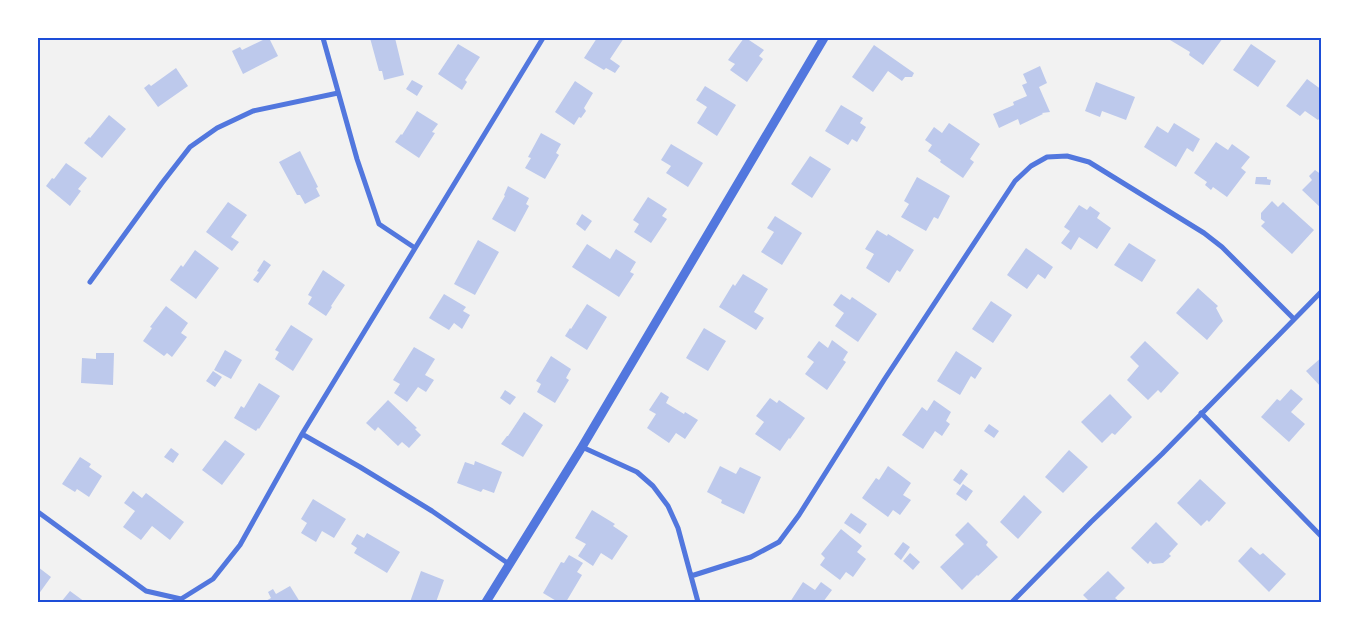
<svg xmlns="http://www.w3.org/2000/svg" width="1359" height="640" font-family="'PT Sans',sans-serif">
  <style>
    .building { fill: #bdc9ec }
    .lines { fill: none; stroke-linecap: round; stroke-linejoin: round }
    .minor { stroke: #5277de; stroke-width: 5 }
    .tertiary { stroke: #5277de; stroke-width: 9 }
    .neatline { fill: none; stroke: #1d4ed8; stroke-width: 2 }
  </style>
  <rect width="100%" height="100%" fill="#f2f2f2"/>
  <path class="building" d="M267,38H269L278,56L243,74L232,51L240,47L242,50Z
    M370,38H395L404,75L384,80L382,71H379Z
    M597,38H624L610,59L620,66L615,73L606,68L604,70L584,58Z
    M744,38H746L764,50L759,56L763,59L747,82L730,70L735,64L728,60Z
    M1173,38H1223L1203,65L1189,55L1190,52L1170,40Z
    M458,44L480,57L465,80L467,82L462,90L438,74Z
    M1251,44L1276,61L1258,87L1233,70Z
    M874,45L914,73L912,77H905L902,81L888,71L873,92L852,77Z
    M1040,66L1047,83L1039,87L1050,112L1042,113L1043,114L1020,125L1018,119L999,128L993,114L1014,105L1013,102L1027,96L1022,85L1027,83L1023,74Z
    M176,68L188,86L158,107L144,88L149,84L151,86Z
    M1307,79L1322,90V116L1318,120L1305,111L1300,116L1286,106Z
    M412,80L423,86L417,96L406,89Z
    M575,81L593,93L584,108L586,111L581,118L579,117L574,125L555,112Z
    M1096,82L1135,97L1126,120L1102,111L1100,117L1085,111Z
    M705,86L736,105L717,136L697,123L707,107L696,100Z
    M841,105L863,118L860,123L866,127L857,142L852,139L848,145L825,131Z
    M417,111L438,124L432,132L435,133L419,158L395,142L401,134L402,135Z
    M109,115L126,129L102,158L84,143L89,137L90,138Z
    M949,123L980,144L970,159L974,162L963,178L940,162L941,160L928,151L932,145L925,140L934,127L942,133Z
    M1174,123L1200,139L1193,152L1187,148L1176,167L1144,147L1157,126L1168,133Z
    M541,133L561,144L556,153L559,155L545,179L525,168L531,158L528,157Z
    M1216,142L1228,150L1232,144L1250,157L1241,168L1246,172L1227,197L1213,187L1211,190L1205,185L1207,182L1194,173Z
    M671,144L703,163L688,187L666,173L671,166L661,160Z
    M300,151L318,187L316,188L320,196L305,204L300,195H297L279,162Z
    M810,156L831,169L812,198L791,184Z
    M66,163L87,178L78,189L81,191L70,206L46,186L52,178L54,179Z
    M1315,170L1322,175V209L1302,190L1312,180L1309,176Z
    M917,177L950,196L938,219L934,217L926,231L901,217L909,204L904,201Z
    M1256,177H1267V179L1271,180L1270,185L1255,184Z
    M508,186L529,198L526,204L529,206L515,232L492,219L505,196L504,195Z
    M648,197L667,209L662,216L667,219L651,243L634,232L639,224L633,220Z
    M1272,201L1278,207L1283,202L1314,230L1292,254L1261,226L1265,222L1261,219V213Z
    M228,202L247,215L231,237L239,242L232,251L206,232Z
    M1079,205L1087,210L1090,206L1100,213L1097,218L1111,228L1097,249L1079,237L1071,250L1061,243L1070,231L1064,227Z
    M582,214L592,221L585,231L576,224Z
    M775,216L802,233L782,265L761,252L774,232L767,228Z
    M877,230L887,236L888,234L914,250L900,272L897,270L889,283L866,268L874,254L865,249Z
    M478,240L499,252L475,295L454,284Z
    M1129,243L1156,260L1142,282L1114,265Z
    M587,244L610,259L616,249L636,262L630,272L634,274L619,297L572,267Z
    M1026,248L1053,267L1045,279L1038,274L1027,289L1007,275Z
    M195,250L219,268L196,299L170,280L181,265L183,267Z
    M264,260L271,265L258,283L253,280L259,272L257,271Z
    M323,270L345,285L331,306L332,307L326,316L308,304L312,297L308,295Z
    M743,274L768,289L754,312L764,318L756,330L719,307L733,284L735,286Z
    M1198,288L1218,306L1216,308L1223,321L1207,340L1176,313Z
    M444,294L466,307L463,311L470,315L462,329L454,323L449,330L429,318Z
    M841,294L850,300L852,297L877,314L858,342L835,326L844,313L833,305Z
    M991,301L1012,315L993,343L972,329Z
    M587,304L607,317L587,350L565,336L570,328L571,329Z
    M166,306L188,323L181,333L187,337L172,357L167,353L164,356L143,341L152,328L150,327Z
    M291,325L313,339L293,371L275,359L279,352L275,350Z
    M704,328L726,341L708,371L686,358Z
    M832,340L848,352L843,360L846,362L827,390L805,374L814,362L807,357L819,341L828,348Z
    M1145,341L1179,373L1161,393L1158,390L1148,400L1127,380L1139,366L1130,357Z
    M414,347L435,359L425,375L434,380L426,392L418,387L407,402L394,393L400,384L393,380Z
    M225,350L242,360L231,379L214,370Z
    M956,351L982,368L975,379L971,376L960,395L937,381Z
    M96,353H114L113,385L81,383L82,358L96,359Z
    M551,356L571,369L566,378L569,380L555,403L537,392L541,384L536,381Z
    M1322,357V388L1306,371Z
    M213,371L222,377L215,387L206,381Z
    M259,383L280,396L259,429L258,428L256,431L234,418L241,406L244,408Z
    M1291,389L1303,399L1291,412L1305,424L1289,442L1261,417L1277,399L1280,401Z
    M505,390L516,397L510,405L500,398Z
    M661,392L669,397L666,403L684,414L685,412L698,420L685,439L676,433L669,443L647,428L656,414L649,410Z
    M1110,394L1132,417L1115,435L1112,433L1102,443L1081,422Z
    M770,398L777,403L779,400L805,418L790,439L789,438L780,451L755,434L764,422L756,416Z
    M388,400L417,428L415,429L421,435L409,448L402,442L398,446L378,427L375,431L366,423Z
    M934,400L951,412L946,421L950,424L942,436L935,431L923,449L902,435L922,407L927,411Z
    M524,412L543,425L523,457L501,444L507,436H508Z
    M989,424L999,431L994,438L984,431Z
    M225,440L245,454L222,485L202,470Z
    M171,448L179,454L173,463L164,457Z
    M1069,450L1088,467L1063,493L1045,477Z
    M80,457L91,464L89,467L102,476L89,497L77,489L75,492L62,484Z
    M475,461L502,472L494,493L483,489L481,492L457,483L465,462L474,465Z
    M720,466L736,474L740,467L761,477L744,514L721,503L722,500L707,492Z
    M888,466L911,483L903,495L911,500L900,515L893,510L888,517L862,498L876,478L879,480Z
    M961,469L968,474L960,485L953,480Z
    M1200,479L1226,503L1209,522L1207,520L1201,526L1177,503Z
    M963,484L973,491L966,501L956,494Z
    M133,491L142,498L146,493L184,522L170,540L152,526L141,540L123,527L135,511L124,503Z
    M1024,495L1042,512L1018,539L1000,522Z
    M313,499L346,519L334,538L322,531L316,542L301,533L307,523L301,519Z
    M592,510L615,524L613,526L628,536L612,560L601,553L593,566L578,556L586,544L575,538Z
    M851,513L867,524L860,534L844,523Z
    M968,522L988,542L986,545L998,557L978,576L977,575L962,590L940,567L964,544L955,535Z
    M1156,522L1178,544L1169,554L1171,556L1163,563L1153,564L1150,561L1148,564L1131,548Z
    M841,529L862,546L857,552L866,559L853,577L846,572L840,580L820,565L825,558L821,554Z
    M367,533L400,552L387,573L354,553L357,548L351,544L357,534L364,538Z
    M903,542L910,547L901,560L894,554Z
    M1251,547L1260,555L1263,553L1286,574L1269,592L1238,561Z
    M910,553L920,562L913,570L903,561Z
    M569,555L583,563L577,572L582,575L566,602H558L543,593L561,562L564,563Z
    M38,567L51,577L38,595Z
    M421,571L444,580L436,602H410Z
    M1108,571L1125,588L1115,598L1120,602H1090L1083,595Z
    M803,582L815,590L821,582L832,590L823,602H790Z
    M290,586L300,602H264L271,598L268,592L273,589L276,594Z
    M70,591L85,602H61Z"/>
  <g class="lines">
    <path class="minor" d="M323,38L357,159L379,224L415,248
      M90,282L162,183L190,147L217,128L253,111L338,93
      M1201,413L1322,537
      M302,434L360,467L432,511L509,564
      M582,447L637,472L653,486L668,506L678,528L698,602
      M38,512L146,591L181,599L213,579L240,545L302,434L543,38
      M691,576L751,557L779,542L799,515L884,380L1015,181L1031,166L1047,157L1067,156L1089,162L1204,233L1222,247L1294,319
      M1012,602L1091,522L1162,454L1322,291"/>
    <path class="tertiary" d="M486,602L582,447L824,38"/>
  </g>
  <rect width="1359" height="640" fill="none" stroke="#ffffff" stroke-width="78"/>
  <rect x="39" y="39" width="1281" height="562" class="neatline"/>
</svg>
